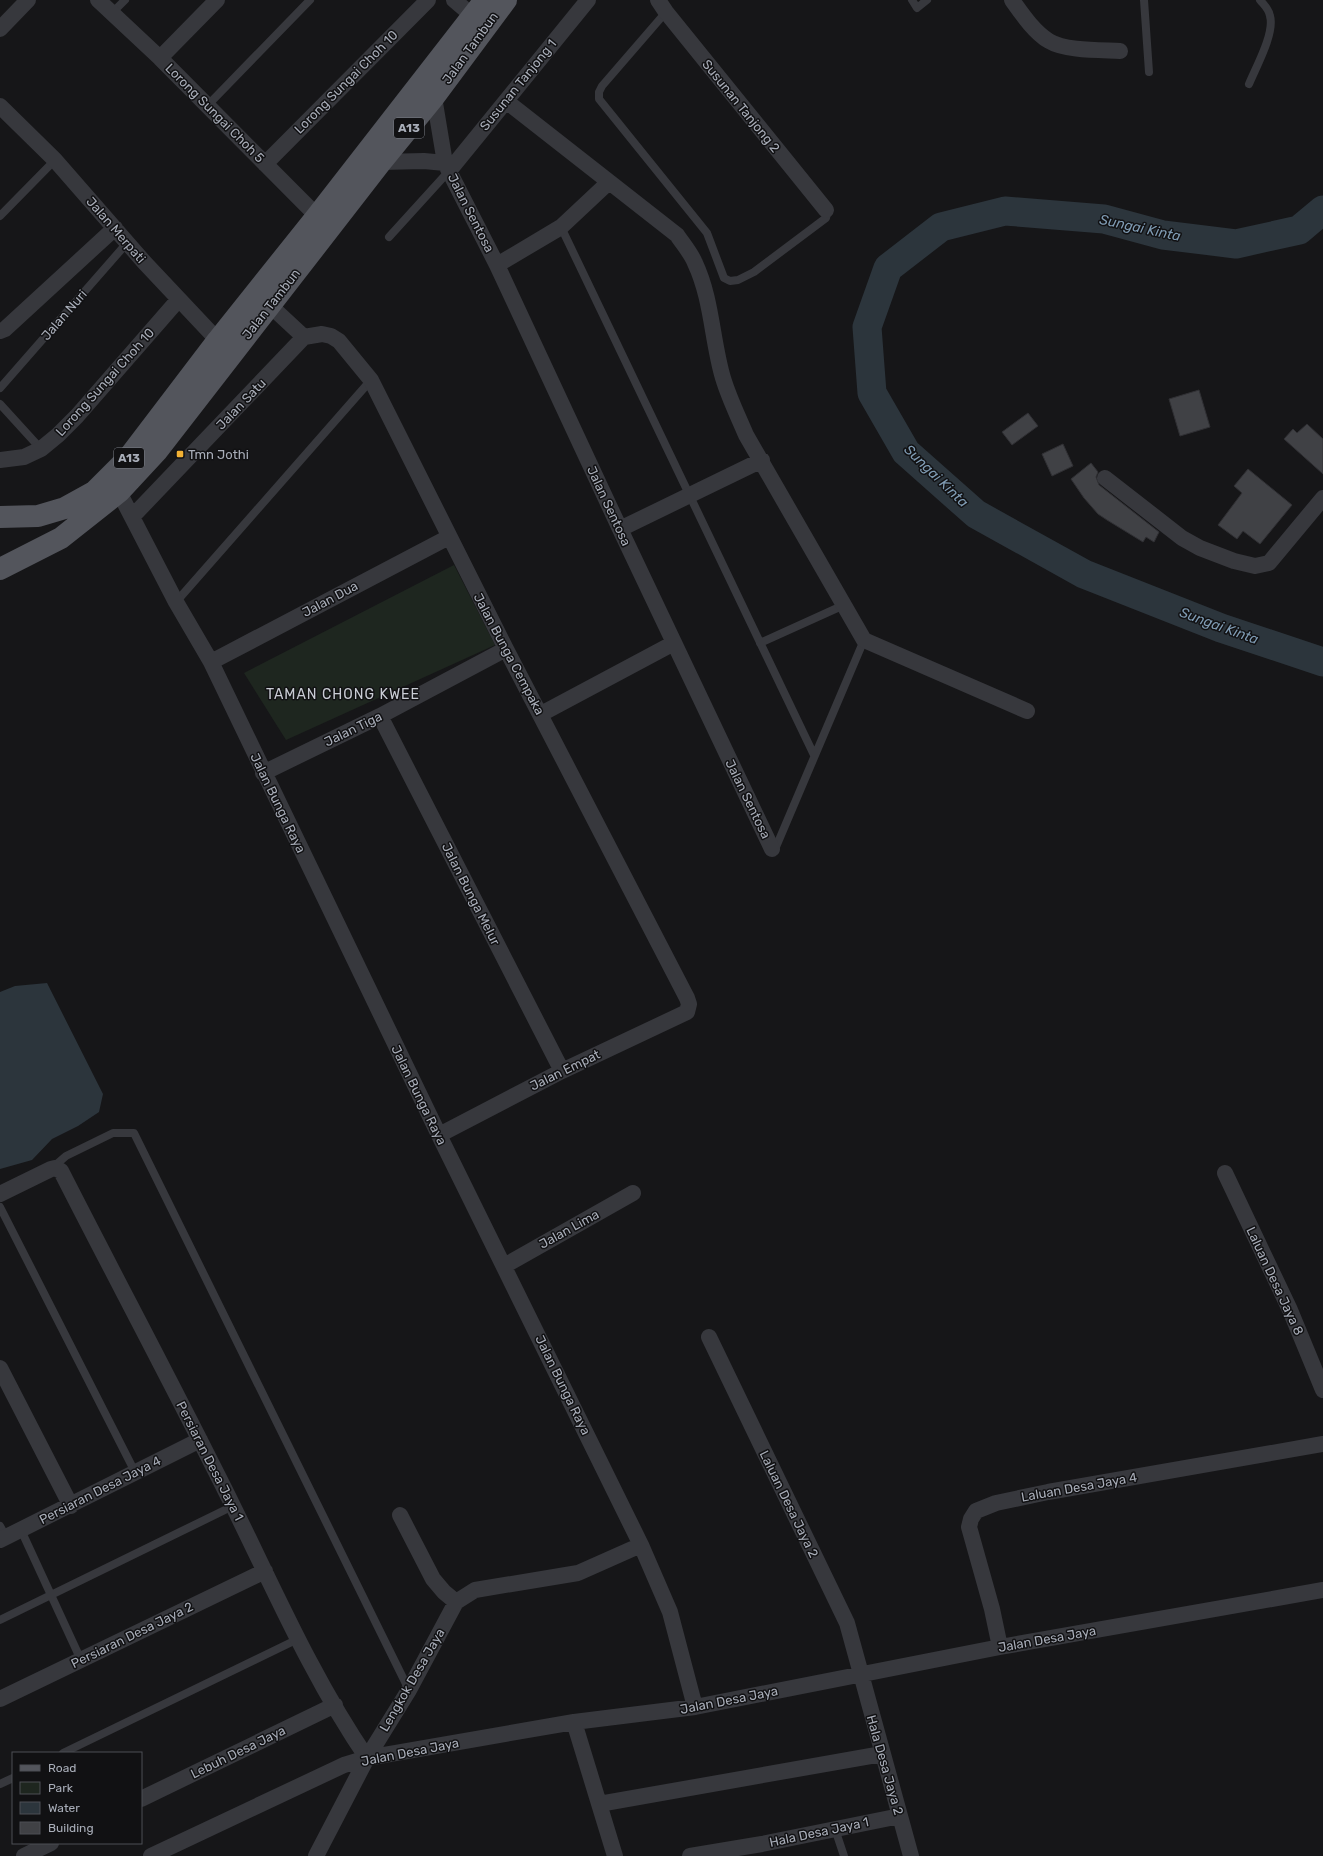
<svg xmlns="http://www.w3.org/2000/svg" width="1323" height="1856" font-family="Rubik,sans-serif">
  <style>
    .green { fill: #1e261f }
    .water { fill: #2c353c }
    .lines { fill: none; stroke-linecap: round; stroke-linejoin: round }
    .river { stroke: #2c353c; stroke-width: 29 }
    .building { fill: #404145; stroke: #303034 }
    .lane { stroke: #37383d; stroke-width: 8 }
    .street { stroke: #37383d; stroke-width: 16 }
    .primary { stroke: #53555c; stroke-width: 22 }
    .poi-dot { fill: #f2b134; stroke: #111113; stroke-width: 1.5 }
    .labels { text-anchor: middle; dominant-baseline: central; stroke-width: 3; stroke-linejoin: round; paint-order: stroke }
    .shield { fill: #111113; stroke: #7b7e86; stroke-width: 1 }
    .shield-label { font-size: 12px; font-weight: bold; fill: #a8adb8 }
    .street-label { font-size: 13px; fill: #a8adb8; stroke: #111113 }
    .poi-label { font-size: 13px; fill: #a8adb8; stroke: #111113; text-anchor: start }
    .water-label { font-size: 14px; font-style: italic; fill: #7f9bb3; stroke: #111113 }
    .neighbourhood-label { font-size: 14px; letter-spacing: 1px; fill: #c9ccd4; stroke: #111113 }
  </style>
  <rect width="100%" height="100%" fill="#161618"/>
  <path class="green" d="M454,565L495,645L286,740L244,673Z"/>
  <path class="water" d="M47,983L103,1094L99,1112L78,1126L52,1139L32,1160L0,1169V992L15,986Z"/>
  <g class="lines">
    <path class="river" d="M1323,210L1299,230L1236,244L1163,235L1104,219L1005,211L941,227L888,268L867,327L872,393L906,452L976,514L1084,574L1221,628L1323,662"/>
  </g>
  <path class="building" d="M1199,390L1210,427L1180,436L1169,399Z
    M1028,413L1038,426L1012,445L1002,432Z
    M1307,424L1323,439V474L1284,439L1293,429L1297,433Z
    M1063,444L1073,466L1052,476L1042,454Z
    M1091,463L1098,472L1096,477L1099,485L1159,532L1154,542L1146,537L1143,542L1107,520L1098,514L1084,498L1071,479Z
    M1248,469L1292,505L1260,544L1243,531L1237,539L1218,525L1242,493L1234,486Z"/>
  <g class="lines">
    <path class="lane" d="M912,0L917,8L927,0
      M1144,0L1149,72
      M666,12L602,86L599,92V99L707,233L724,278L730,281L738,280L754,272L826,218L827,213L826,210
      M112,13L125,0
      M1249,84C1256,67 1275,33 1270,16C1269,9 1264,5 1260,0
      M207,106L310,0
      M0,216L55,160
      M561,227L814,755
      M389,237L449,171
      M0,388L127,243
      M0,404L41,449
      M176,602L371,380
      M760,643L844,605
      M772,849L776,847L864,640
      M51,1169L66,1156L113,1133H134L409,1690
      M0,1207L135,1472
      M0,1526L6,1537
      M21,1530L81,1660
      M0,1620L233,1506
      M63,1753L298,1639
      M0,1784L13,1778
      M835,1829L844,1856"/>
    <path class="street" d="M98,0L160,58L324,223
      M454,0L481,23
      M658,0L666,12L826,210
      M1012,0C1022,14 1034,32 1049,41C1065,51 1101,50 1120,51
      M0,29L28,0
      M160,58L217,0
      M434,97L445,163L449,171L497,265L620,529L772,849
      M506,101L677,235C683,244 691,253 695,263C712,299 712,341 723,378C729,398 738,416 746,435L864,640L1027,711
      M0,106L55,160L144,262L225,348
      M381,162L424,161L445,163
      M265,164L428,0
      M449,171L588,0
      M497,265L561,227L609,182
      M0,331L5,329L115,228
      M304,337L322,334L331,336L339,341L371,380L506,649L687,998L689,1004L687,1012L562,1071L439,1135
      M0,460L24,457L41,449L58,435L77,416L179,299
      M1105,478L1182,538L1200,548L1234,561L1255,566L1269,563L1323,498
      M119,492L176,602L211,662L439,1135L641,1545L670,1612L695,1707
      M132,517L304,337L262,298
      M620,529L762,460
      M211,662L449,537
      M541,714L674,643
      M380,716L562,1071
      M263,773L380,716L506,649
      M1225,1173L1290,1310L1323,1390
      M0,1194L51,1169L55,1168L61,1171C118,1283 177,1393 233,1506C275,1591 313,1679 367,1758
      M504,1266L633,1193
      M709,1337L847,1623L911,1856
      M0,1368L71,1506
      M400,1515L433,1579L444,1592L456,1602
      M0,1540L200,1440
      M1000,1647L992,1609L969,1527L971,1519L976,1511L996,1503L1048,1492L1323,1444
      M0,1699L265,1571
      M574,1722L615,1856
      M141,1799L335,1705
      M599,1804L882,1754
      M24,1856L51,1843
      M151,1856L344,1765L367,1758L574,1722L695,1707L1000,1647L1323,1590
      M316,1856L367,1758L409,1690L456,1602L475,1590L578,1573L641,1545
      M690,1856L762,1844L900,1816"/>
    <path class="primary" d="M0,517L38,516L65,508L94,492L129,457L218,340L317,216L485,0
      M0,569L61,538L119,492L157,451L381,162L434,97L506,0"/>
  </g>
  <rect class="poi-dot" x="176" y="450" width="8" height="8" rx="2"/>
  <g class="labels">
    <g class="shield">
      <rect x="394" y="118" width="30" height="20" rx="3"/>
      <rect x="114" y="448" width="30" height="20" rx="3"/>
    </g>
    <g class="shield-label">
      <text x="409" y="128">A13</text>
      <text x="129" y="458">A13</text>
    </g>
    <g class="street-label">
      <text transform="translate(470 48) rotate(-54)">Jalan Tambun</text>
      <text transform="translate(346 82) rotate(-45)">Lorong Sungai Choh 10</text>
      <text transform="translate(518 85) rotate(-51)">Susunan Tanjong 1</text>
      <text transform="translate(741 106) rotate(51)">Susunan Tanjong 2</text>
      <text transform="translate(215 113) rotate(45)">Lorong Sungai Choh 5</text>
      <text transform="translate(471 213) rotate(63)">Jalan Sentosa</text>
      <text transform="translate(116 230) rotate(49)">Jalan Merpati</text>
      <text transform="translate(271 304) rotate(-52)">Jalan Tambun</text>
      <text transform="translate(64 315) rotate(-49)">Jalan Nuri</text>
      <text transform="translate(105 382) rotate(-48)">Lorong Sungai Choh 10</text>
      <text transform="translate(241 404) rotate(-46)">Jalan Satu</text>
      <text transform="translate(609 506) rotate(65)">Jalan Sentosa</text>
      <text transform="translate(330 599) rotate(-28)">Jalan Dua</text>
      <text transform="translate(509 654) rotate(62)">Jalan Bunga Cempaka</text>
      <text transform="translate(353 729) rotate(-26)">Jalan Tiga</text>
      <text transform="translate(748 799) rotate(64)">Jalan Sentosa</text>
      <text transform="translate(278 803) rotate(64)">Jalan Bunga Raya</text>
      <text transform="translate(471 894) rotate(63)">Jalan Bunga Melur</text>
      <text transform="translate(565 1070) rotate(-26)">Jalan Empat</text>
      <text transform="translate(419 1095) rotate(64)">Jalan Bunga Raya</text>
      <text transform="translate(569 1229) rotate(-29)">Jalan Lima</text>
      <text transform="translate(1275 1281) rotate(65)">Laluan Desa Jaya 8</text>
      <text transform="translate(563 1385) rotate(64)">Jalan Bunga Raya</text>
      <text transform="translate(210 1461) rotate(63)">Persiaran Desa Jaya 1</text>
      <text transform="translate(1079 1487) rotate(-10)">Laluan Desa Jaya 4</text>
      <text transform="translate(100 1490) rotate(-27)">Persiaran Desa Jaya 4</text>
      <text transform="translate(789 1504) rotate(64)">Laluan Desa Jaya 2</text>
      <text transform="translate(132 1635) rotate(-26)">Persiaran Desa Jaya 2</text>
      <text transform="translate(1047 1639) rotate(-10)">Jalan Desa Jaya</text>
      <text transform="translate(412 1680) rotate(-60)">Lengkok Desa Jaya</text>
      <text transform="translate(729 1700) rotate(-11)">Jalan Desa Jaya</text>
      <text transform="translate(238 1752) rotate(-26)">Lebuh Desa Jaya</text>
      <text transform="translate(410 1752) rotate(-11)">Jalan Desa Jaya</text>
      <text transform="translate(885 1765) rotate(74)">Hala Desa Jaya 2</text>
      <text transform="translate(819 1832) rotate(-12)">Hala Desa Jaya 1</text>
    </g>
    <g class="poi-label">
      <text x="188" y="454">Tmn Jothi</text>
    </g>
    <g class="water-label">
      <text transform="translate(1140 228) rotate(12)">Sungai Kinta</text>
      <text transform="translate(936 476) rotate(44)">Sungai Kinta</text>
      <text transform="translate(1219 626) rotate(20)">Sungai Kinta</text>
    </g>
    <g class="neighbourhood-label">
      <text x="343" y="694">TAMAN CHONG KWEE</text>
    </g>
  </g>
  <rect x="12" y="1752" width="130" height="92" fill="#111113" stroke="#4d4f55"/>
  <rect x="20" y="1765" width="20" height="6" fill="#53555c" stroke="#4d4f55"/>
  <text x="48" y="1772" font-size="12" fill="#a8adb8">Road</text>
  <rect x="20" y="1782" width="20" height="12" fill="#1e261f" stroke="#4d4f55"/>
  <text x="48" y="1792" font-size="12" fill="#a8adb8">Park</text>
  <rect x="20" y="1802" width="20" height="12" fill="#2c353c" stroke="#4d4f55"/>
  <text x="48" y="1812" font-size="12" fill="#a8adb8">Water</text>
  <rect x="20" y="1822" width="20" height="12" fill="#404145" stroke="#4d4f55"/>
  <text x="48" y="1832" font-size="12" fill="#a8adb8">Building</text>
</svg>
